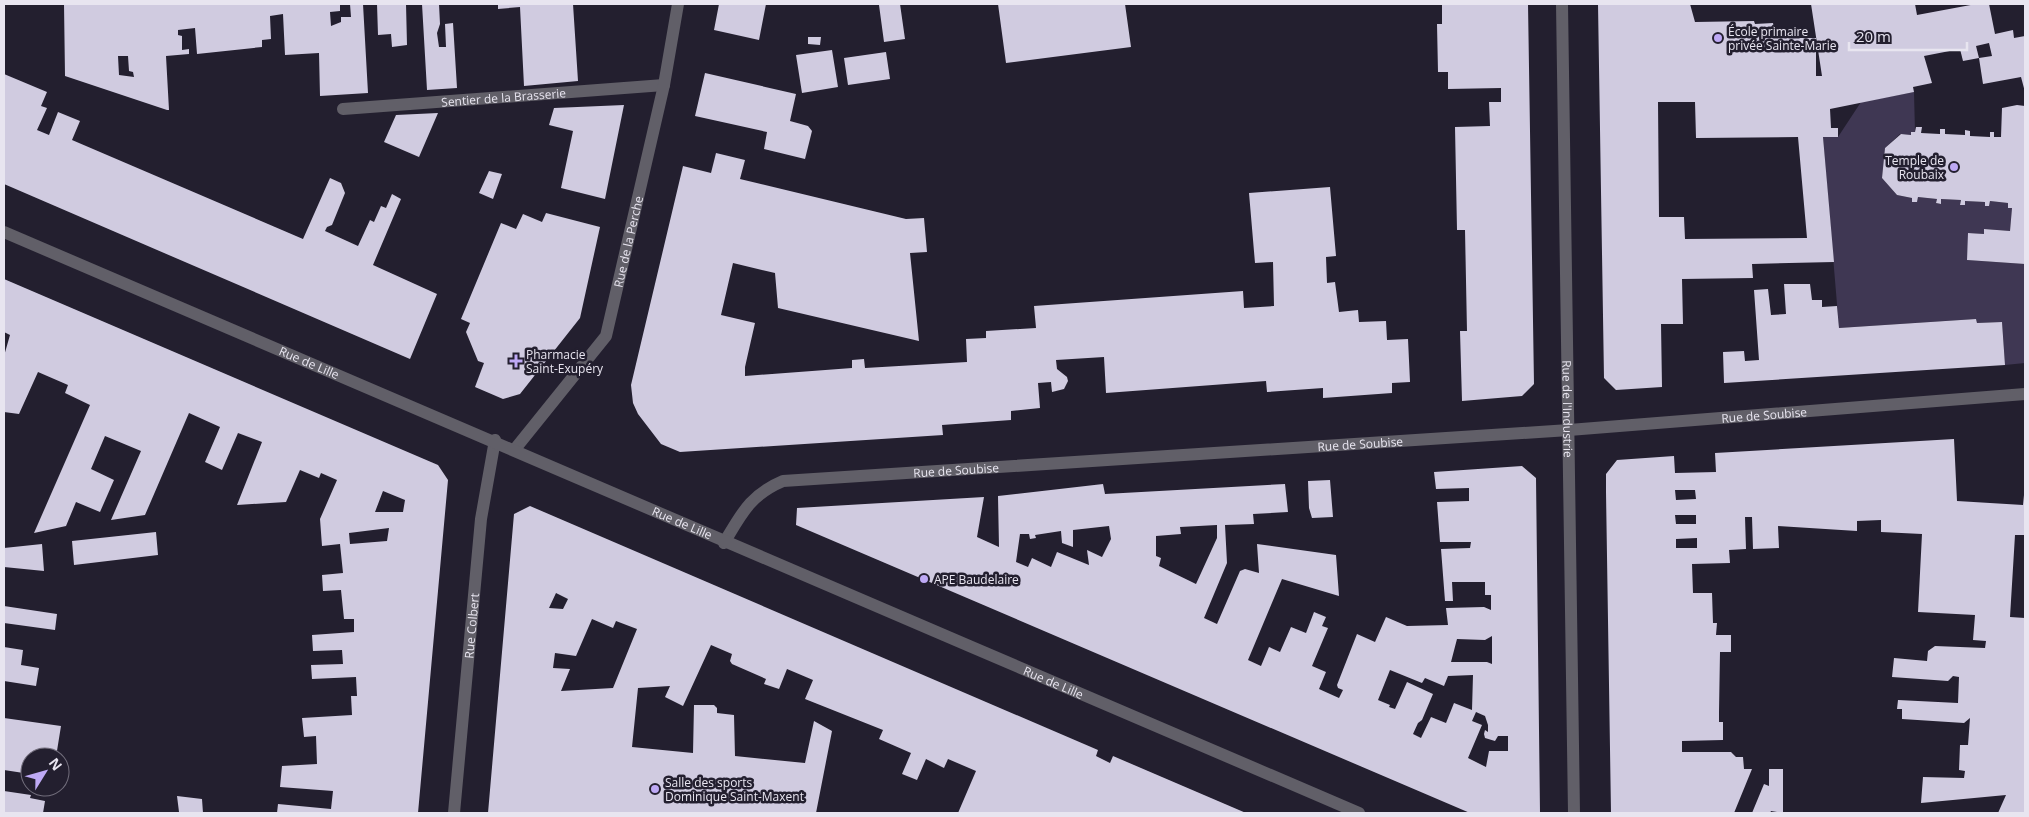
<svg xmlns="http://www.w3.org/2000/svg" width="2029" height="817" font-family="'Open Sans',sans-serif">
  <style>
    .green { fill: #3f3753 }
    .building { fill: #d0cbe0; fill-rule: evenodd }
    .lines { fill: none; stroke-linecap: round; stroke-linejoin: round }
    .service { stroke: #615f68; stroke-width: 12 }
    .minor { stroke: #615f68; stroke-width: 12 }
    .tertiary { stroke: #615f68; stroke-width: 12 }
    .poi-dot { fill: #bea9f5; stroke: #231f2f; stroke-width: 2 }
    .labels { text-anchor: middle; dominant-baseline: central; stroke-width: 5; stroke-linejoin: round; paint-order: stroke }
    .poi-label { font-size: 12px; fill: #e8e5f0; stroke: #231f2f; text-anchor: start }
    .street-label { font-size: 12px; fill: #e8e5f0; stroke: #231f2f }
  </style>
  <rect width="100%" height="100%" fill="#231f2f"/>
  <path class="green" d="M1914,92L1915,132L1911,135L1900,134L1885,148L1882,178L1897,195L1912,198L1913,202H1917L1918,197L1937,199L1936,203L1940,204L1941,199L1961,200L1960,205H1964L1965,201L1985,202L1986,206H1989L1990,201L2008,203V208H2012L2010,231L1985,229L1984,234L1969,233L1967,260L2025,264V363L2005,365L2002,322L1977,323L1976,319L1839,328L1823,137H1838L1861,102Z"/>
  <path class="building" d="M64,4H340V11L330,12L331,26L341,22V17H351L350,4H363L368,93L320,96L319,53L285,55L283,14L270,16L271,39L262,40V47L197,54L195,28L178,30V35L182,36V50L189,49V54L166,56L169,110H167L65,76ZM118,56H128L129,71L133,72L134,77L119,75Z
    M377,4H406L407,45L392,47L391,34L378,35Z
    M422,4H439L440,24L437,33L439,47H446L445,24L453,23L457,88L427,90Z
    M498,4H573L578,81L524,86L520,7L498,9Z
    M719,4H766L759,40L714,30Z
    M891,4H900L905,39L884,42L879,5Z
    M998,4H1125L1131,47L1006,63Z
    M1442,4H1528L1534,384L1522,396L1462,401L1460,331H1467L1465,230H1457L1455,127L1490,126L1489,102H1501V88L1448,89V72H1438L1437,24H1442Z
    M1598,4H1690L1695,22L1754,21L1755,24L1773,23L1776,38H1816V76H1822L1811,4H1915L1917,15L1976,4H1989L1995,34L2013,30L2014,38L2025,36V92L2021,77L1983,84L1979,58L1992,56L1989,43L1976,46L1979,58L1963,61L1960,49L1924,56L1932,83L1913,87L1914,92L1830,109L1831,128H1838V137H1823L1834,262L1752,264L1753,278L1682,279L1683,324H1661L1662,387L1616,390L1604,378ZM1658,102H1695L1696,138L1798,137L1807,238L1685,239L1684,217H1659Z
    M808,37H821L820,45L808,44Z
    M832,50L838,87L802,93L796,55Z
    M886,52L890,79L848,85L844,58Z
    M705,73L796,94L790,121L808,126L812,131L805,159L764,149L767,132L695,116Z
    M4,74L47,92L41,106L47,108L37,130L49,135L58,112L80,121L72,140L303,239L330,178L341,183L345,193L332,225L327,227L325,231L358,246L370,220L374,222L381,206L386,208L392,194L401,199L373,265L437,294L410,359L4,184Z
    M624,105L605,199L561,188L573,131L549,125L554,108Z
    M2017,105L2025,106V264L1967,260L1968,233L1984,234V229L2010,231L2012,208H2008V203L1990,201L1989,206H1985V202L1965,201V205H1960L1961,200L1941,199V204L1936,203L1937,199L1918,197L1917,202H1912V198L1897,195L1882,178L1885,148L1901,134L1911,135V132H1915L1916,127H1922L1921,133L1940,134V129H1945V134L1965,135V130L1970,131V136L1990,137V132H1994V137H2001L2002,108Z
    M438,113L419,157L384,142L396,115Z
    M716,153L745,160L740,179L906,219L924,218L927,252L910,253L919,341L778,308L775,273L733,263L721,315L755,323L745,367V376L852,368V360L864,359L865,368L967,362L966,339L986,338V331L1036,328L1034,306L1243,291L1244,308L1274,306L1273,262L1255,263L1249,193L1330,187L1336,256L1326,257L1327,283L1335,282L1339,312L1358,310L1359,322L1386,321L1387,340L1408,339L1410,382L1392,383V393L1323,398V388L1267,392L1266,381L1106,393L1104,357L1056,360L1057,369L1067,377L1068,381L1064,389L1052,392L1051,382L1038,383L1040,408L1011,411V420L942,425L943,435L680,452L661,444L638,414L633,403L631,385L683,166L711,173Z
    M489,171L502,174L493,199L479,193Z
    M546,213L600,227L580,318L520,394L503,399L475,387L484,363L478,361L466,332L470,323L461,319L501,223L516,229L523,214L542,222Z
    M4,279L438,465L448,480L418,813H277L278,804L331,809L333,791L280,787L282,766L317,764L316,736L304,737L302,718L352,715L351,696H357L356,677L312,679L311,665L343,664L342,650L313,651L312,635L354,632V619H344L341,590L323,591L322,575L343,573L340,544L322,546L320,519L337,480L321,473L319,478L300,470L286,502L237,505L262,442L238,433L222,470L205,462L220,427L189,413L145,515L111,520L141,451L105,436L91,469L114,480L100,512L76,502L66,526L34,533L90,405L65,393L68,385L38,372L19,414L4,412V356L10,335L4,332ZM383,491L405,500L403,512H375ZM389,528L387,541L350,544L349,533Z
    M1784,284H1810L1812,300H1822V307L1837,306L1839,328L1976,319L1977,323L2002,322L2005,365L1724,383L1723,352L1744,351L1745,361L1759,360L1754,290L1768,289L1771,315L1786,314Z
    M1954,439L1957,501L2023,505L2025,485V535H2015L2010,617L2025,618V813H1998L2006,795L1921,803L1923,777L1964,778L1965,771L1959,770L1960,745H1968L1970,718L1964,723L1902,719V709H1897L1898,700L1958,703L1959,677L1953,676L1948,681L1892,677L1894,658L1927,661L1928,651L1935,646L1985,648L1986,641L1973,640L1975,615L1918,612L1922,534L1881,532V520L1857,521V531L1778,526L1779,548L1753,549L1752,517H1745L1746,549L1729,550L1730,563L1692,564L1693,593H1712L1713,623H1717L1716,635H1731V652H1720L1719,712V722H1723V740L1682,741V752H1731L1736,757H1743L1744,769H1752L1734,813H1611L1606,492V474L1617,460L1674,456L1675,473L1716,472L1715,453ZM1675,490H1695L1696,499L1676,500ZM1675,515H1696V524H1676ZM1697,538V548H1676V539Z
    M1522,466L1536,478L1540,813H1470L796,525L797,508L984,497L977,537L999,547L998,496L1103,484L1105,494L1285,484L1288,512L1253,514L1254,524L1225,525L1227,563L1204,618L1217,624L1240,571L1245,569L1259,573L1257,544L1336,555L1339,596L1282,579L1248,660L1261,666L1269,647L1280,652L1291,627L1306,633L1314,612L1326,617L1322,626L1328,628L1312,666L1326,672L1319,689L1339,698L1343,690L1338,688L1337,685L1357,634L1375,642L1386,617L1407,626L1448,625L1446,608L1484,607L1491,610V595H1485V582H1452L1453,601H1445L1441,549L1470,548L1471,542H1440L1437,502L1469,501V488L1436,489L1434,472ZM1217,525V538L1196,584L1159,566L1161,558L1156,556V536L1181,534L1180,527ZM1109,526L1111,539L1102,557L1087,550L1089,565L1057,552L1051,567L1032,558L1028,567L1016,562L1020,534H1029L1030,539L1036,538L1035,535L1061,531L1062,543L1073,547V530ZM1492,636V664L1487,662H1451L1457,639L1485,640ZM1390,670L1422,683L1425,678L1444,686L1448,676L1473,675L1472,710L1454,703L1446,723L1431,717L1421,738L1413,734L1418,723L1422,720L1433,694L1407,682L1395,709L1389,707L1390,705L1378,700ZM1476,712L1485,716L1488,725V732L1485,730L1484,734L1485,738L1495,741L1498,736H1508V751H1489L1486,767L1468,758L1482,725L1472,721Z
    M1330,480L1333,517L1312,518L1309,508L1308,481Z
    M530,506L1098,750L1096,756L1110,763L1113,756L1246,813H958L976,771L948,759L944,768L926,759L917,780L902,774L911,753L879,739L883,730L805,699L813,680L787,669L779,689L764,684L766,679L732,664L730,661L732,654L711,645L683,706L665,697L670,686L638,688L632,747L693,753L694,705H714L717,708V713L734,715L735,756L805,763L814,721L832,731L816,813H488L514,514ZM556,593L568,599L563,609L549,608ZM592,619L613,628L616,621L637,629L613,688L561,691L570,669L553,668L555,653L576,656Z
    M156,532L158,555L74,565L72,541Z
    M42,544L44,571L4,567V548Z
    M4,606L57,614L55,630L4,623Z
    M4,647L23,650L21,665L39,668L36,686L4,681Z
    M4,718L61,726L56,757H30V774L4,770Z
    M1769,769H1783V813L1771,811L1770,813H1752L1764,784L1769,786Z
    M4,791L31,795L30,798L45,801L43,813H4Z
    M177,796L202,799L203,813L179,812Z"/>
  <g class="lines">
    <path class="service" id="s1" d="M343,109L664,85"/>
    <g class="minor">
      <path id="s2" d="M1562,4L1574,813"/>
      <path id="s3" d="M515,449L606,336L664,85L678,4"/>
      <path id="s4" d="M724,543C742,513 750,495 783,481L1569,430L2025,394"/>
      <path id="s5" d="M454,813L481,519L495,440"/>
    </g>
    <path class="tertiary" id="s6" d="M4,232C456,424 907,620 1359,813"/>
  </g>
  <g class="poi-dot">
    <circle cx="1718" cy="38" r="5"/>
    <circle cx="1954" cy="167" r="5"/>
    <path d="M513.5 353.5h5v5h5v5h-5v5h-5v-5h-5v-5h5z"/>
    <circle cx="924" cy="579" r="5"/>
    <circle cx="655" cy="789" r="5"/>
  </g>
  <g class="labels">
    <g class="poi-label">
      <text x="1728" y="31">École primaire<tspan x="1728" dy="14">privée Sainte-Marie</tspan></text>
      <text x="1944" y="160" text-anchor="end">Temple de<tspan x="1944" dy="14">Roubaix</tspan></text>
      <text x="526" y="354">Pharmacie<tspan x="526" dy="14">Saint-Exupéry</tspan></text>
      <text x="934" y="579">APE Baudelaire</text>
      <text x="665" y="782">Salle des sports<tspan x="665" dy="14">Dominique Saint-Maxent</tspan></text>
    </g>
    <g class="street-label">
      <text stroke="none"><textPath href="#s1" startOffset="161">Sentier de la Brasserie</textPath></text>
      <text stroke="none"><textPath href="#s3" startOffset="242">Rue de la Perche</textPath></text>
      <text stroke="none"><textPath href="#s6" startOffset="332">Rue de Lille</textPath></text>
      <text stroke="none"><textPath href="#s2" startOffset="405">Rue de l'Industrie</textPath></text>
      <text stroke="none"><textPath href="#s4" startOffset="1071">Rue de Soubise</textPath></text>
      <text stroke="none"><textPath href="#s4" startOffset="666">Rue de Soubise</textPath></text>
      <text stroke="none"><textPath href="#s4" startOffset="261">Rue de Soubise</textPath></text>
      <text stroke="none"><textPath href="#s6" startOffset="738">Rue de Lille</textPath></text>
      <text stroke="none"><textPath href="#s5" startOffset="188">Rue Colbert</textPath></text>
      <text stroke="none"><textPath href="#s6" startOffset="1142">Rue de Lille</textPath></text>
    </g>
  </g>
  <rect width="2029" height="817" fill="none" stroke="#e8e5f0" stroke-width="10"/>
  <g transform="translate(45 772) rotate(53)"><circle r="24" fill="#231f2f" stroke="#726e7c"/>
  <path d="M0-4L9 19L0 12L-9 19Z" fill="#bea9f5"/>
  <text y="-8" font-size="14" font-weight="bold" text-anchor="middle" fill="#e8e5f0">N</text>
  </g>
  <path d="M1849 42v8h118v-8" fill="none" stroke="#e8e5f0" stroke-width="2.5"/>
  <text x="1856" y="42" font-size="15" fill="#e8e5f0" stroke="#231f2f" stroke-width="4" paint-order="stroke">20 m</text>
</svg>
